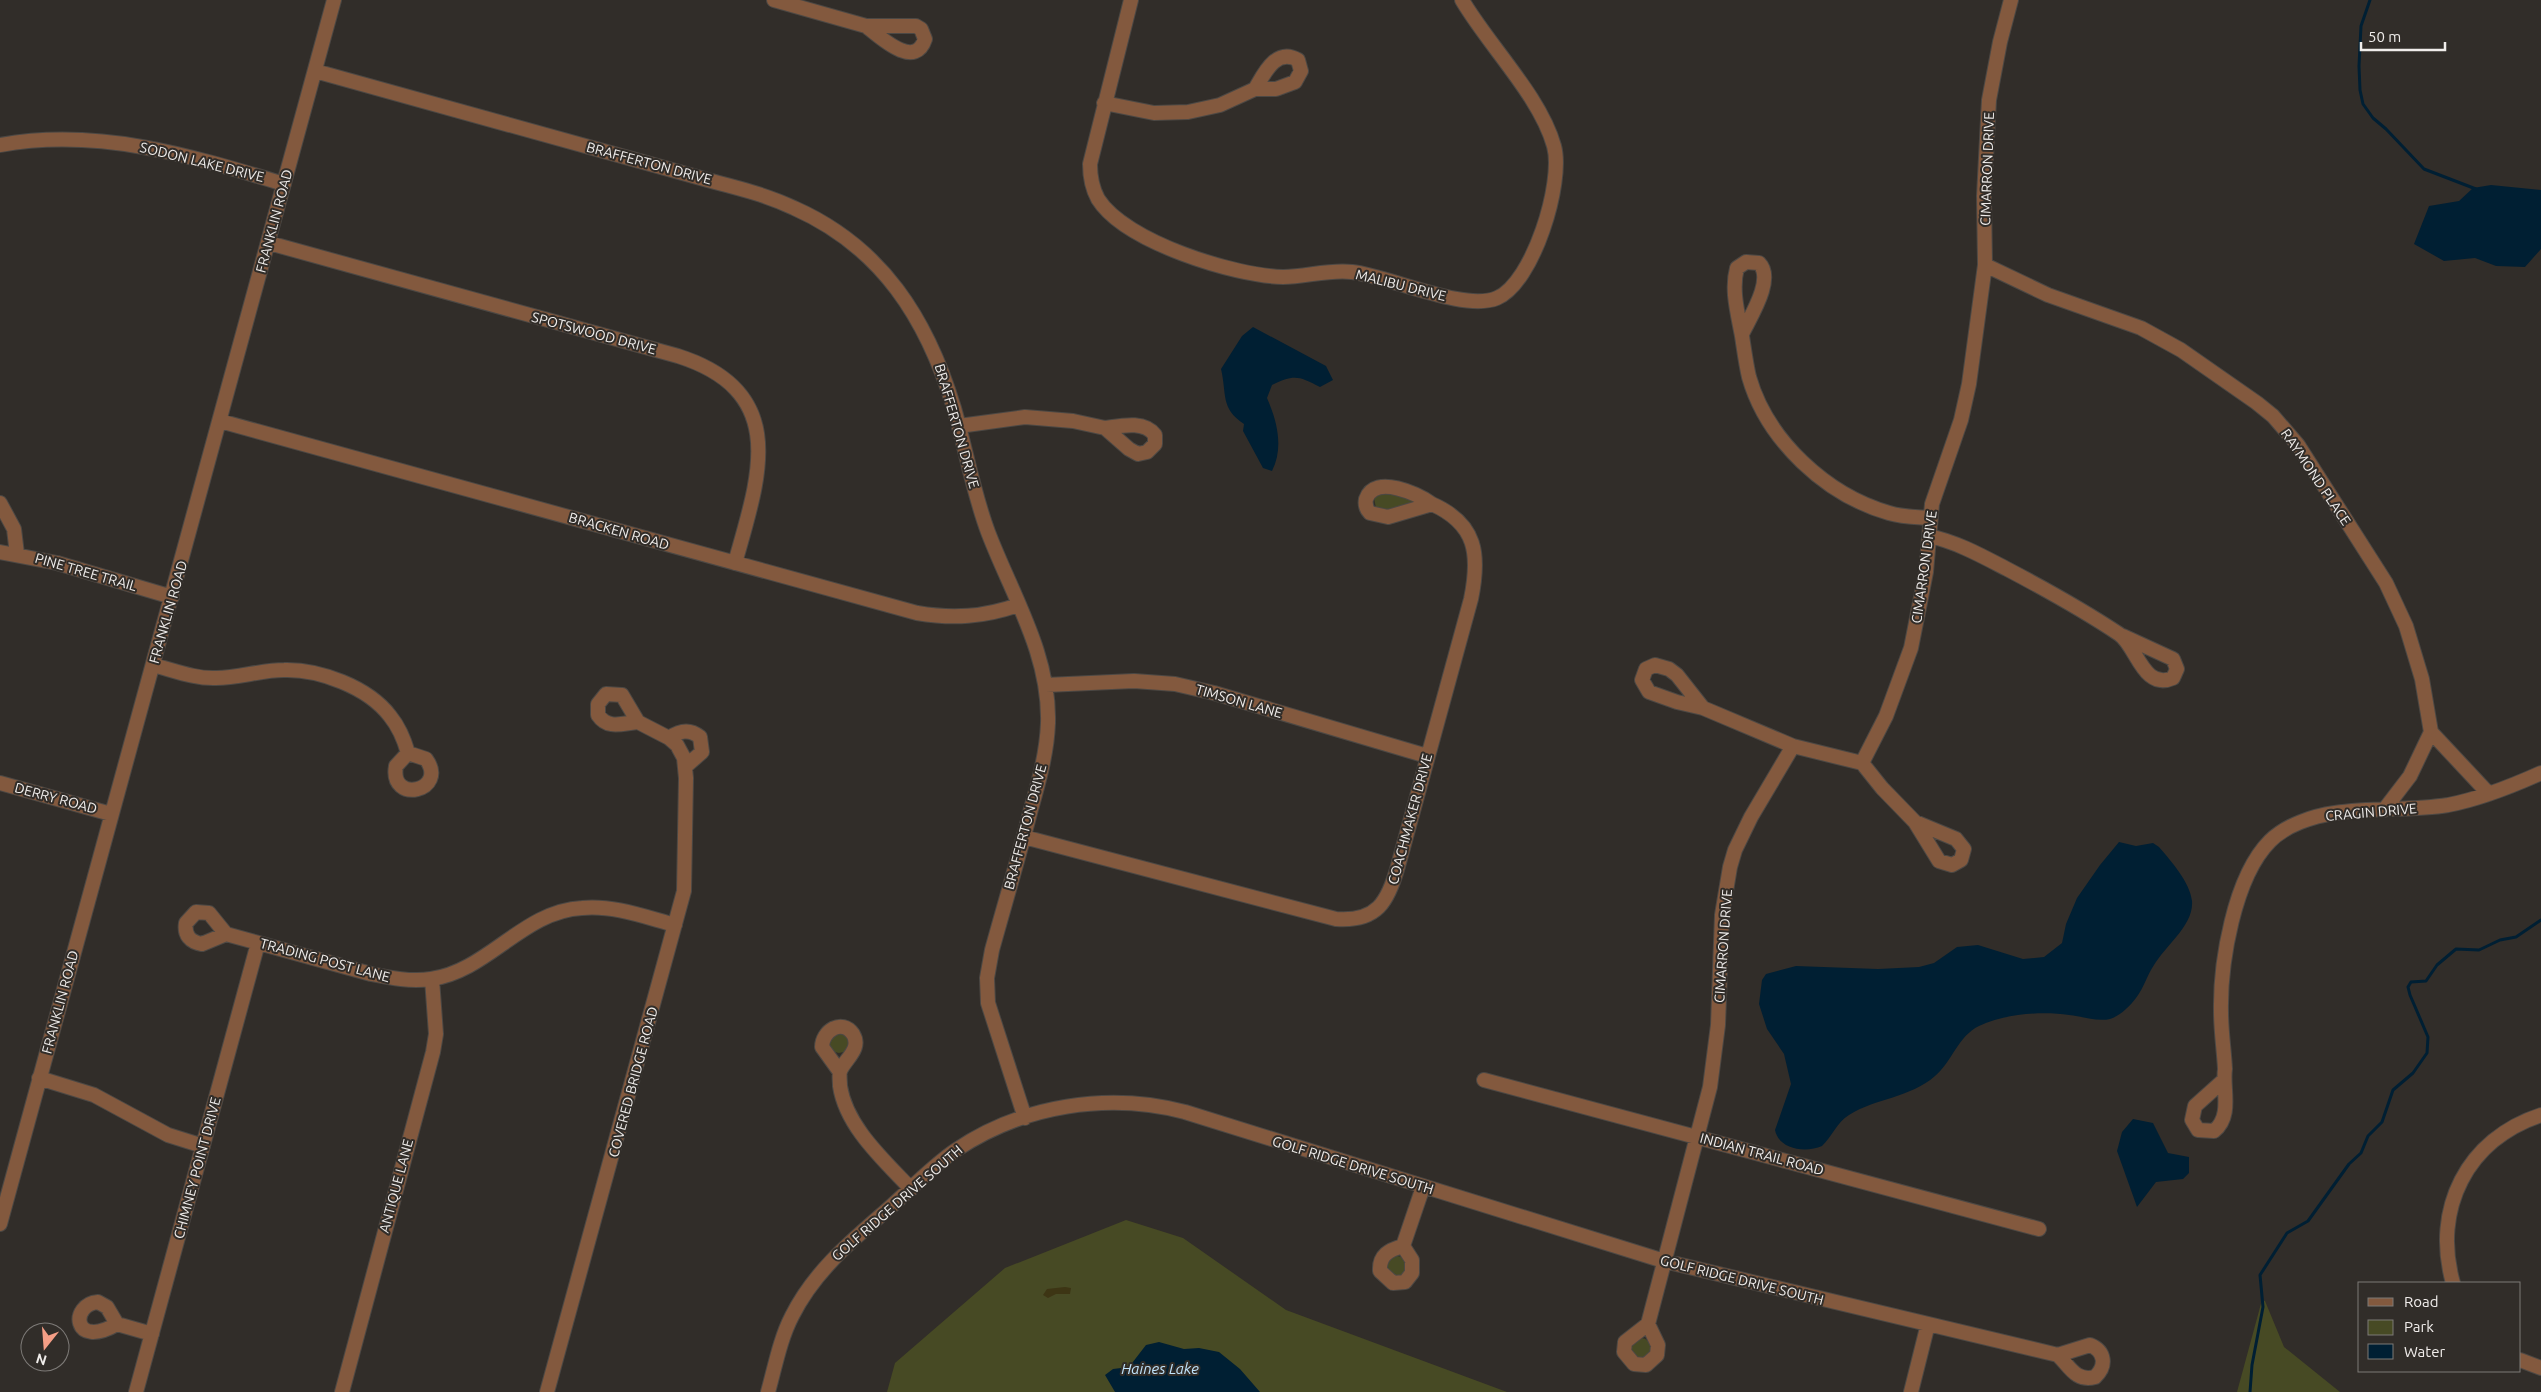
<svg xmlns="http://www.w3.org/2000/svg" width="2541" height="1392" font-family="Ubuntu,sans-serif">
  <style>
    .green { fill: #474a24 }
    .sand { fill: #3d3514 }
    .water { fill: #001f33 }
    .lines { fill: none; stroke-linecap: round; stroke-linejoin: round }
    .stream { stroke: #001f33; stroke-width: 3 }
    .minor-casing { stroke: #4c4844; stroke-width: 16 }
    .minor { stroke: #83593e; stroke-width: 14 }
    .labels { text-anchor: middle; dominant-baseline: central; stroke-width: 4; stroke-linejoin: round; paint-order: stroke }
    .street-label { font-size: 14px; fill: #f0edeb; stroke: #312d29 }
    .water-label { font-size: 15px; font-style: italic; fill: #c0e3fb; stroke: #312d29 }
  </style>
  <rect width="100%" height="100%" fill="#312d29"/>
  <path class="green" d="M1390,492L1417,502L1392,511L1376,508L1374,498L1380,493Z
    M829 1043a10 10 0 1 1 20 0a10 10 0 1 1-20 0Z
    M1126,1220L1183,1238L1286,1310L1507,1392H887L895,1363L1005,1268Z
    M1387 1266a10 10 0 1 1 20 0a10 10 0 1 1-20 0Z
    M2262,1300L2265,1301L2284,1347L2340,1392H2237Z
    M1631 1348a10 10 0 1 1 20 0a10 10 0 1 1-20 0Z"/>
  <path class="sand" d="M1065,1287L1071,1288L1070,1294H1056L1048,1298L1043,1295L1047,1289Z"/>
  <path class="water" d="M2491,185L2541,190V249L2525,267L2496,266L2475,258L2444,261L2414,244L2429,206L2459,201L2473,188Z
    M1253,327L1326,366L1333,380L1320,387C1299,376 1294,374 1272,385L1267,398C1277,421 1284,447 1272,471L1263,468L1243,431L1244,424C1220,408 1227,394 1221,369L1242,336Z
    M2119,842L2136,846L2153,843L2159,847C2171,861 2190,882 2192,901C2194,925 2165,946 2154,965C2147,975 2144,988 2136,998C2130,1006 2120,1016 2110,1019C2097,1022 2081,1016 2069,1015C2041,1011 2004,1014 1979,1026C1958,1036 1952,1062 1935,1076C1910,1098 1876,1098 1849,1115C1837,1122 1832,1137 1822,1146C1806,1153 1779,1150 1775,1130L1791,1084L1784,1054L1767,1029L1759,1004L1762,980L1766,974L1796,966L1878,969L1919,967L1934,963L1957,947L1978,945L2023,959L2044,957L2062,943L2066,924L2077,898L2100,865Z
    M2133,1119L2153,1123L2168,1153L2189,1157V1173L2183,1179L2156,1182L2137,1207L2117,1151L2122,1132Z
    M1159,1342L1184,1349L1199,1348L1219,1352L1240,1369L1260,1392H1115L1105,1375L1113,1369L1129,1367L1146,1345Z"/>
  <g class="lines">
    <path class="stream" d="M2370,0L2361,26L2359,66L2360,90L2363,104L2373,118L2386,129L2424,169L2476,189
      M2250,1392L2252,1365L2263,1307L2260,1275L2287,1233L2308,1221L2349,1164L2361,1153L2368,1136L2382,1122L2393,1090L2413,1073L2427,1053L2428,1037L2410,995L2408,987L2411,982L2426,981L2437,965L2456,949L2479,950L2500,940L2516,937L2541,920"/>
    <g class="minor-casing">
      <path id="minor" d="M774,0L866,26H916L921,29L925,39C915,70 881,38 866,26
        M1131,0L1090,164C1090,176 1092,188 1098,199C1125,242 1235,276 1283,277C1306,277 1329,269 1352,272C1389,276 1464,312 1497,298C1533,283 1564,182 1554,146C1540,96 1489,46 1462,0
        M315,71L715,182C742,189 769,196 794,208C882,247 927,319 954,408C966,450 973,492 988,532C1012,595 1050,654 1048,723C1047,752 1039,781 1031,809C1019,856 1005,903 992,950L987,978L988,1003L1025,1118
        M1104,103L1154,113L1188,112L1220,105L1255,89H1276L1295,82L1301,71L1298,60C1276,47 1264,74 1255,89
        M0,145C98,127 192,156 284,184
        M269,243L678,356C791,392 759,477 735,563
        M1985,265L2048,295L2141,328L2181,350L2257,403L2273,416L2298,445L2386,583L2406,626L2422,679L2431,732L2410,776L2384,810
        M1742,334C1750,317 1775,279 1759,263L1746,262L1737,268C1731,290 1738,314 1742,336C1744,349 1746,364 1749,377C1767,440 1826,495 1889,513C1902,517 1916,517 1930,518
        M220,421L917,613C953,619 984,617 1018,605
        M959,426L1025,417L1073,421L1105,428L1129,449L1138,454L1147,452L1155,444V435C1144,420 1120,426 1105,428
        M0,503L14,529L17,554
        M1929,536C1957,542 1982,556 2007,569C2045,589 2083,610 2119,634C2137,646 2143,691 2173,678L2177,669L2173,659L2123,636
        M0,552L57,563L172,597
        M153,665C173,670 195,679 216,678C239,678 261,670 284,670C319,669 368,687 390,716C399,727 404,739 408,753L396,766C389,805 449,791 426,759L408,753
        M1046,685L1134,681L1175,684L1214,693L1427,756
        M1703,708L1677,702L1649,692L1642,680L1646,669L1655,665L1669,669L1677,675L1703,708L1793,746L1862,763
        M2431,732L2489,794
        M669,738C679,731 689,728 700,737L702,752L686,766
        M1862,763L1886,716L1911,648L1926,572L1932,504L1961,420L1969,384L1985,265L1984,196L1989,100L2000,42L2011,0
        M1862,763L1882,788L1915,822L1939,861L1952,865L1961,860L1964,849L1956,839L1915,822
        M0,783L111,814
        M1024,837L1336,919C1377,922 1388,902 1398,866L1471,599C1480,555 1477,524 1432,504L1388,517L1370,513C1366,509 1365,504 1366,499C1375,473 1419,495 1432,504
        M196,912L209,913L226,934L202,944C190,942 184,935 186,923Z
        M226,934L371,974C391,978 411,982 431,979C488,971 523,911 582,908C614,905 645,917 675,925
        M840,1072L822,1047C822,1031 842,1018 853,1034C862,1049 845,1059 840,1071C839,1075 840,1082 840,1086C846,1127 885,1161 911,1189
        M39,1078L94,1095L168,1135L203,1146
        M1484,1080L2039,1229
        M2224,1080L2195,1106L2192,1120L2198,1130L2214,1131C2233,1116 2222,1088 2225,1069C2224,1050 2221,1031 2221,1012C2220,963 2234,877 2270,841C2286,825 2313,816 2335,813C2373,807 2411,811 2448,805C2480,799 2512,786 2541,773
        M0,1224L334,0
        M1403,1246L1412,1260V1273L1405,1282L1393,1283L1380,1271C1379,1255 1389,1250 1403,1246L1423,1187
        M2453,1283C2432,1209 2467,1139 2541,1115
        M117,1324C72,1350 70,1304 98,1302L107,1307L117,1324L152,1334
        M1648,1324L1658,1345L1657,1355L1646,1365L1634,1364L1624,1352L1625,1342L1648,1324L1710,1087L1718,1025L1722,915L1730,867L1735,850L1751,817L1793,746
        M2520,1360L2541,1368
        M136,1392L258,943
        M342,1392L433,1052L436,1034L432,979
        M547,1392L684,891L686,778L684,758L677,745L669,738L638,722L622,695L606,694L598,704V715C608,730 623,723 638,722
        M768,1392C775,1367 780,1339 792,1316C814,1272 850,1242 887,1210C910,1190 931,1167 956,1150C1023,1105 1108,1092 1185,1112L1664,1261L2058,1355C2070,1367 2076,1382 2095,1377C2107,1366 2105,1351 2090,1345L2058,1355
        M1911,1392L1928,1324"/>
    </g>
    <use href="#minor" class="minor"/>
  </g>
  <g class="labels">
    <g class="street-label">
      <text transform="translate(202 162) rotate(14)">SODON LAKE DRIVE</text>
      <text transform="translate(649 163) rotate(15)">BRAFFERTON DRIVE</text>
      <text transform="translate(1987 169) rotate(-88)">CIMARRON DRIVE</text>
      <text transform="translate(274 221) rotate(-75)">FRANKLIN ROAD</text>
      <text transform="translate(1401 285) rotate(14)">MALIBU DRIVE</text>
      <text transform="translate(594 333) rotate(15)">SPOTSWOOD DRIVE</text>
      <text transform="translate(957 426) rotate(74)">BRAFFERTON DRIVE</text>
      <text transform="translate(2316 477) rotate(56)">RAYMOND PLACE</text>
      <text transform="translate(619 531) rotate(16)">BRACKEN ROAD</text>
      <text transform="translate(1924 567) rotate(-82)">CIMARRON DRIVE</text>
      <text transform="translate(86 572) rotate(16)">PINE TREE TRAIL</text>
      <text transform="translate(168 612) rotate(-74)">FRANKLIN ROAD</text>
      <text transform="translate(1239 701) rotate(16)">TIMSON LANE</text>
      <text transform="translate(56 798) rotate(15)">DERRY ROAD</text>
      <text transform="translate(2371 812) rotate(-5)">CRAGIN DRIVE</text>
      <text transform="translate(1410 819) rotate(-75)">COACHMAKER DRIVE</text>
      <text transform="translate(1025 827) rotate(-75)">BRAFFERTON DRIVE</text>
      <text transform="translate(1723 946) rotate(-86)">CIMARRON DRIVE</text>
      <text transform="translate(325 960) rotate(15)">TRADING POST LANE</text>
      <text transform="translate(60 1002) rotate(-75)">FRANKLIN ROAD</text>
      <text transform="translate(633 1082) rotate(-75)">COVERED BRIDGE ROAD</text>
      <text transform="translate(1762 1154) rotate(15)">INDIAN TRAIL ROAD</text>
      <text transform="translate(1353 1165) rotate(17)">GOLF RIDGE DRIVE SOUTH</text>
      <text transform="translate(197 1168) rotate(-75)">CHIMNEY POINT DRIVE</text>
      <text transform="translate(396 1186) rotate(-75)">ANTIQUE LANE</text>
      <text transform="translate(897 1203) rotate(-41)">GOLF RIDGE DRIVE SOUTH</text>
      <text transform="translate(1742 1280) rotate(14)">GOLF RIDGE DRIVE SOUTH</text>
    </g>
    <g class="water-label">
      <text x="1160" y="1368">Haines Lake</text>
    </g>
  </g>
  <rect x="2358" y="1282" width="162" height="90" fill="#312d29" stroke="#7d7a77"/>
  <rect x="2368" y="1298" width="25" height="8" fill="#83593e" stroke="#7d7a77"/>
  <text x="2404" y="1307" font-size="15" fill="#f0edeb">Road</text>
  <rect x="2368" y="1320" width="25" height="15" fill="#474a24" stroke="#7d7a77"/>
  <text x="2404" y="1332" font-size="15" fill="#f0edeb">Park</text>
  <rect x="2368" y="1344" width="25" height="15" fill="#001f33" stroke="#7d7a77"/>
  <text x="2404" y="1357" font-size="15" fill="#f0edeb">Water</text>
  <g transform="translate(45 1347) rotate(197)"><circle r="24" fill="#312d29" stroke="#7d7a77"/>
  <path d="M0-4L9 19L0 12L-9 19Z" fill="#f49e86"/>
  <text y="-8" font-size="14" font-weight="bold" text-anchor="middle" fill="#f0edeb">N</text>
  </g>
  <path d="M2361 42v8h84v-8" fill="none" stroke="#f0edeb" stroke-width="2.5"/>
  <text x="2368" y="42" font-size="15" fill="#f0edeb" stroke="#312d29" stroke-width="4" paint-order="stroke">50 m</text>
</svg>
